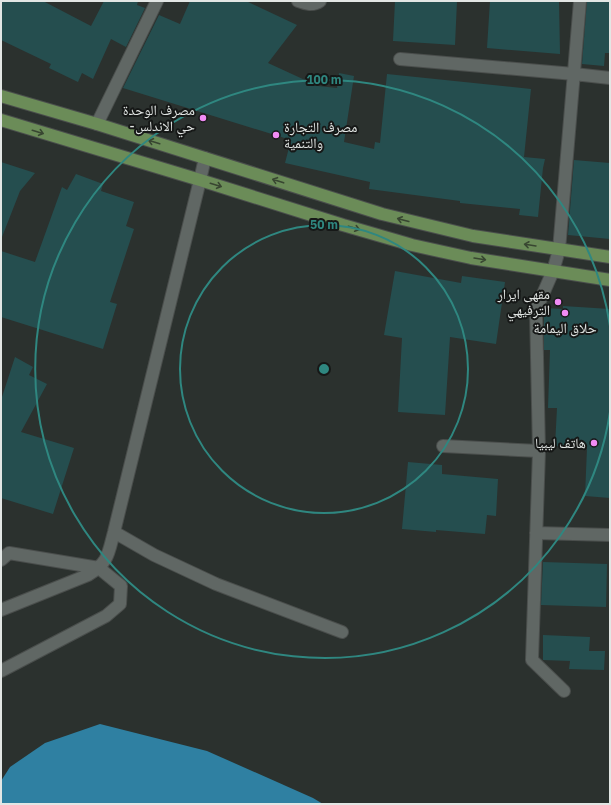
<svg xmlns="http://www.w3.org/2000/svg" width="611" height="805" font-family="'IBM Plex Sans','Noto Naskh Arabic',sans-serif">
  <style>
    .water { fill: #2f80a2 }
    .building { fill: #254e4f }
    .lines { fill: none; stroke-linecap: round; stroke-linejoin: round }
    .minor-casing { stroke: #4a4e4c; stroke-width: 14 }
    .major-casing { stroke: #4a4e4c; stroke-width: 14 }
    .minor { stroke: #606764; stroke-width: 12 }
    .major { stroke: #6b8c58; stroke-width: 12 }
    .oneway { stroke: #384631 }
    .ring { fill: none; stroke: #2f8780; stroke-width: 2 }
    .poi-dot { fill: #f18bf5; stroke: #161817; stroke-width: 1.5 }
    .labels { text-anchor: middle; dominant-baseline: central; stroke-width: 4; stroke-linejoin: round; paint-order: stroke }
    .poi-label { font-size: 14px; fill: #e2e6e4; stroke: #161817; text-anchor: end }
    .centre { fill: #2f8780; stroke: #161817; stroke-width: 2 }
    .ring-label { font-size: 12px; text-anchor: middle; font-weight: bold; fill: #2f8780; stroke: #161817; stroke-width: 4; stroke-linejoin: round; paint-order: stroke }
  </style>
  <rect width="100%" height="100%" fill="#2b312e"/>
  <path class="water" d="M100,724L207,751L313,798L323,804H1V781L10,767L45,743Z"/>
  <path class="building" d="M1,1H43L91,26L104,1H138L137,5L145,8L126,47L111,39L93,79L82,73L78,82L49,68L51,64L1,40Z
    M190,1H246L297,25L268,63L318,86L337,88L339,73L354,76L344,142L374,149L375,142L380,143L387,74L531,89L524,157L545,159L543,168L538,217L519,215L520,209L460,203V201L369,189L370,182L285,163L291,140L123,88L159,15L180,24Z
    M395,1H457L455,45L393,41Z
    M490,1H559L560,54L487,48Z
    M587,1H610V53H605L604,66L582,64Z
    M574,160L610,163V239L568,235Z
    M1,162L35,173L20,191L2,237H1Z
    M76,174L103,184L101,191L134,202L126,226L134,229L110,302L117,304L103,349L1,317V251L35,262L62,187L67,190Z
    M395,271L461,283L462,276L505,282L496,344L450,337L445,415L398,412L402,338L384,335Z
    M563,306L610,309V498L585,496L587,448L555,446L557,408H548L550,350H544V311L545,308L563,309Z
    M15,357L33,367L29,375L47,384L21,432L74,448L53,514L1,498V400Z
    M408,462L442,465V474L498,479L496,516L487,515L485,534L436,530V532L402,529Z
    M543,562L607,564L606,607L541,605Z
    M543,635L590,637L589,651H605L604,670L569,669L570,661L543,660Z"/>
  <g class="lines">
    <g class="minor-casing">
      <path id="minor" d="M298,1C306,4 313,6 320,1
        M400,59L574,74L610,78
        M97,124L157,1
        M443,446L539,451
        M114,532L154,555L216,584L342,632
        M536,533L610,535
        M1,560L9,553L99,568L121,586L120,604L106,616L1,671
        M1,610L88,575C109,562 108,554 114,532L200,180L205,158
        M564,691L532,660L539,451L536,310L553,271L559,250L580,1"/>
    </g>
    <g class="major-casing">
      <path id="major" d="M1,96L97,124L382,214L473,236L610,257
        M1,120L200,180L343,225L412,245L471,258L610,280"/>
    </g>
    <use href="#minor" class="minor"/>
    <use href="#major" class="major"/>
  </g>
  <defs><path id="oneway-shaft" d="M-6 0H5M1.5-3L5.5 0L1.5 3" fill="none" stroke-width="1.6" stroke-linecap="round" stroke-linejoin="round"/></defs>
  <g class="oneway">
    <use href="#oneway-shaft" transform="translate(38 132) rotate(17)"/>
    <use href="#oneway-shaft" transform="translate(154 142) rotate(-163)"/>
    <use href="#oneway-shaft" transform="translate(278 181) rotate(-162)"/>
    <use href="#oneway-shaft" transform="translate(216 185) rotate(17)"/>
    <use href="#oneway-shaft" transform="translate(403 220) rotate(-165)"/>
    <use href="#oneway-shaft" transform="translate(354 228) rotate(16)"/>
    <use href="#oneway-shaft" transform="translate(530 245) rotate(-171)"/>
    <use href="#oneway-shaft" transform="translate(480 259) rotate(9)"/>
  </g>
  <g class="ring">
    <circle cx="324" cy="369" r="144"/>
    <path d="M610 412A289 289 0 1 1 610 326"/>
  </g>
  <g class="poi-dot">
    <circle cx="203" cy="118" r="4"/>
    <circle cx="276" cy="135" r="4"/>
    <circle cx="558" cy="302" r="4"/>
    <circle cx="565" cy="313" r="4"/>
    <circle cx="594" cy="443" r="4"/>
  </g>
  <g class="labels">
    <g class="poi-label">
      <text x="195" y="110">مصرف الوحدة<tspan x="195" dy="16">-حي الاندلس</tspan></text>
      <text x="284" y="127" text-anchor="start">مصرف التجارة<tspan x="284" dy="16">والتنمية</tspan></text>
      <text x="550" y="294">مقهى ايرار<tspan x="550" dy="16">الترفيهي</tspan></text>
      <text x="565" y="328" text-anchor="middle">حلاق اليمامة</text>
      <text x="586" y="443">هاتف ليبيا</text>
    </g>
  </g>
  <circle cx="324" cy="369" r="6" class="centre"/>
  <g class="ring-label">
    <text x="324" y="84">100 m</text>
    <text x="324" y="229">50 m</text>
  </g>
  <rect width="611" height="805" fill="none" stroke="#e2e6e4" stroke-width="4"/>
</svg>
